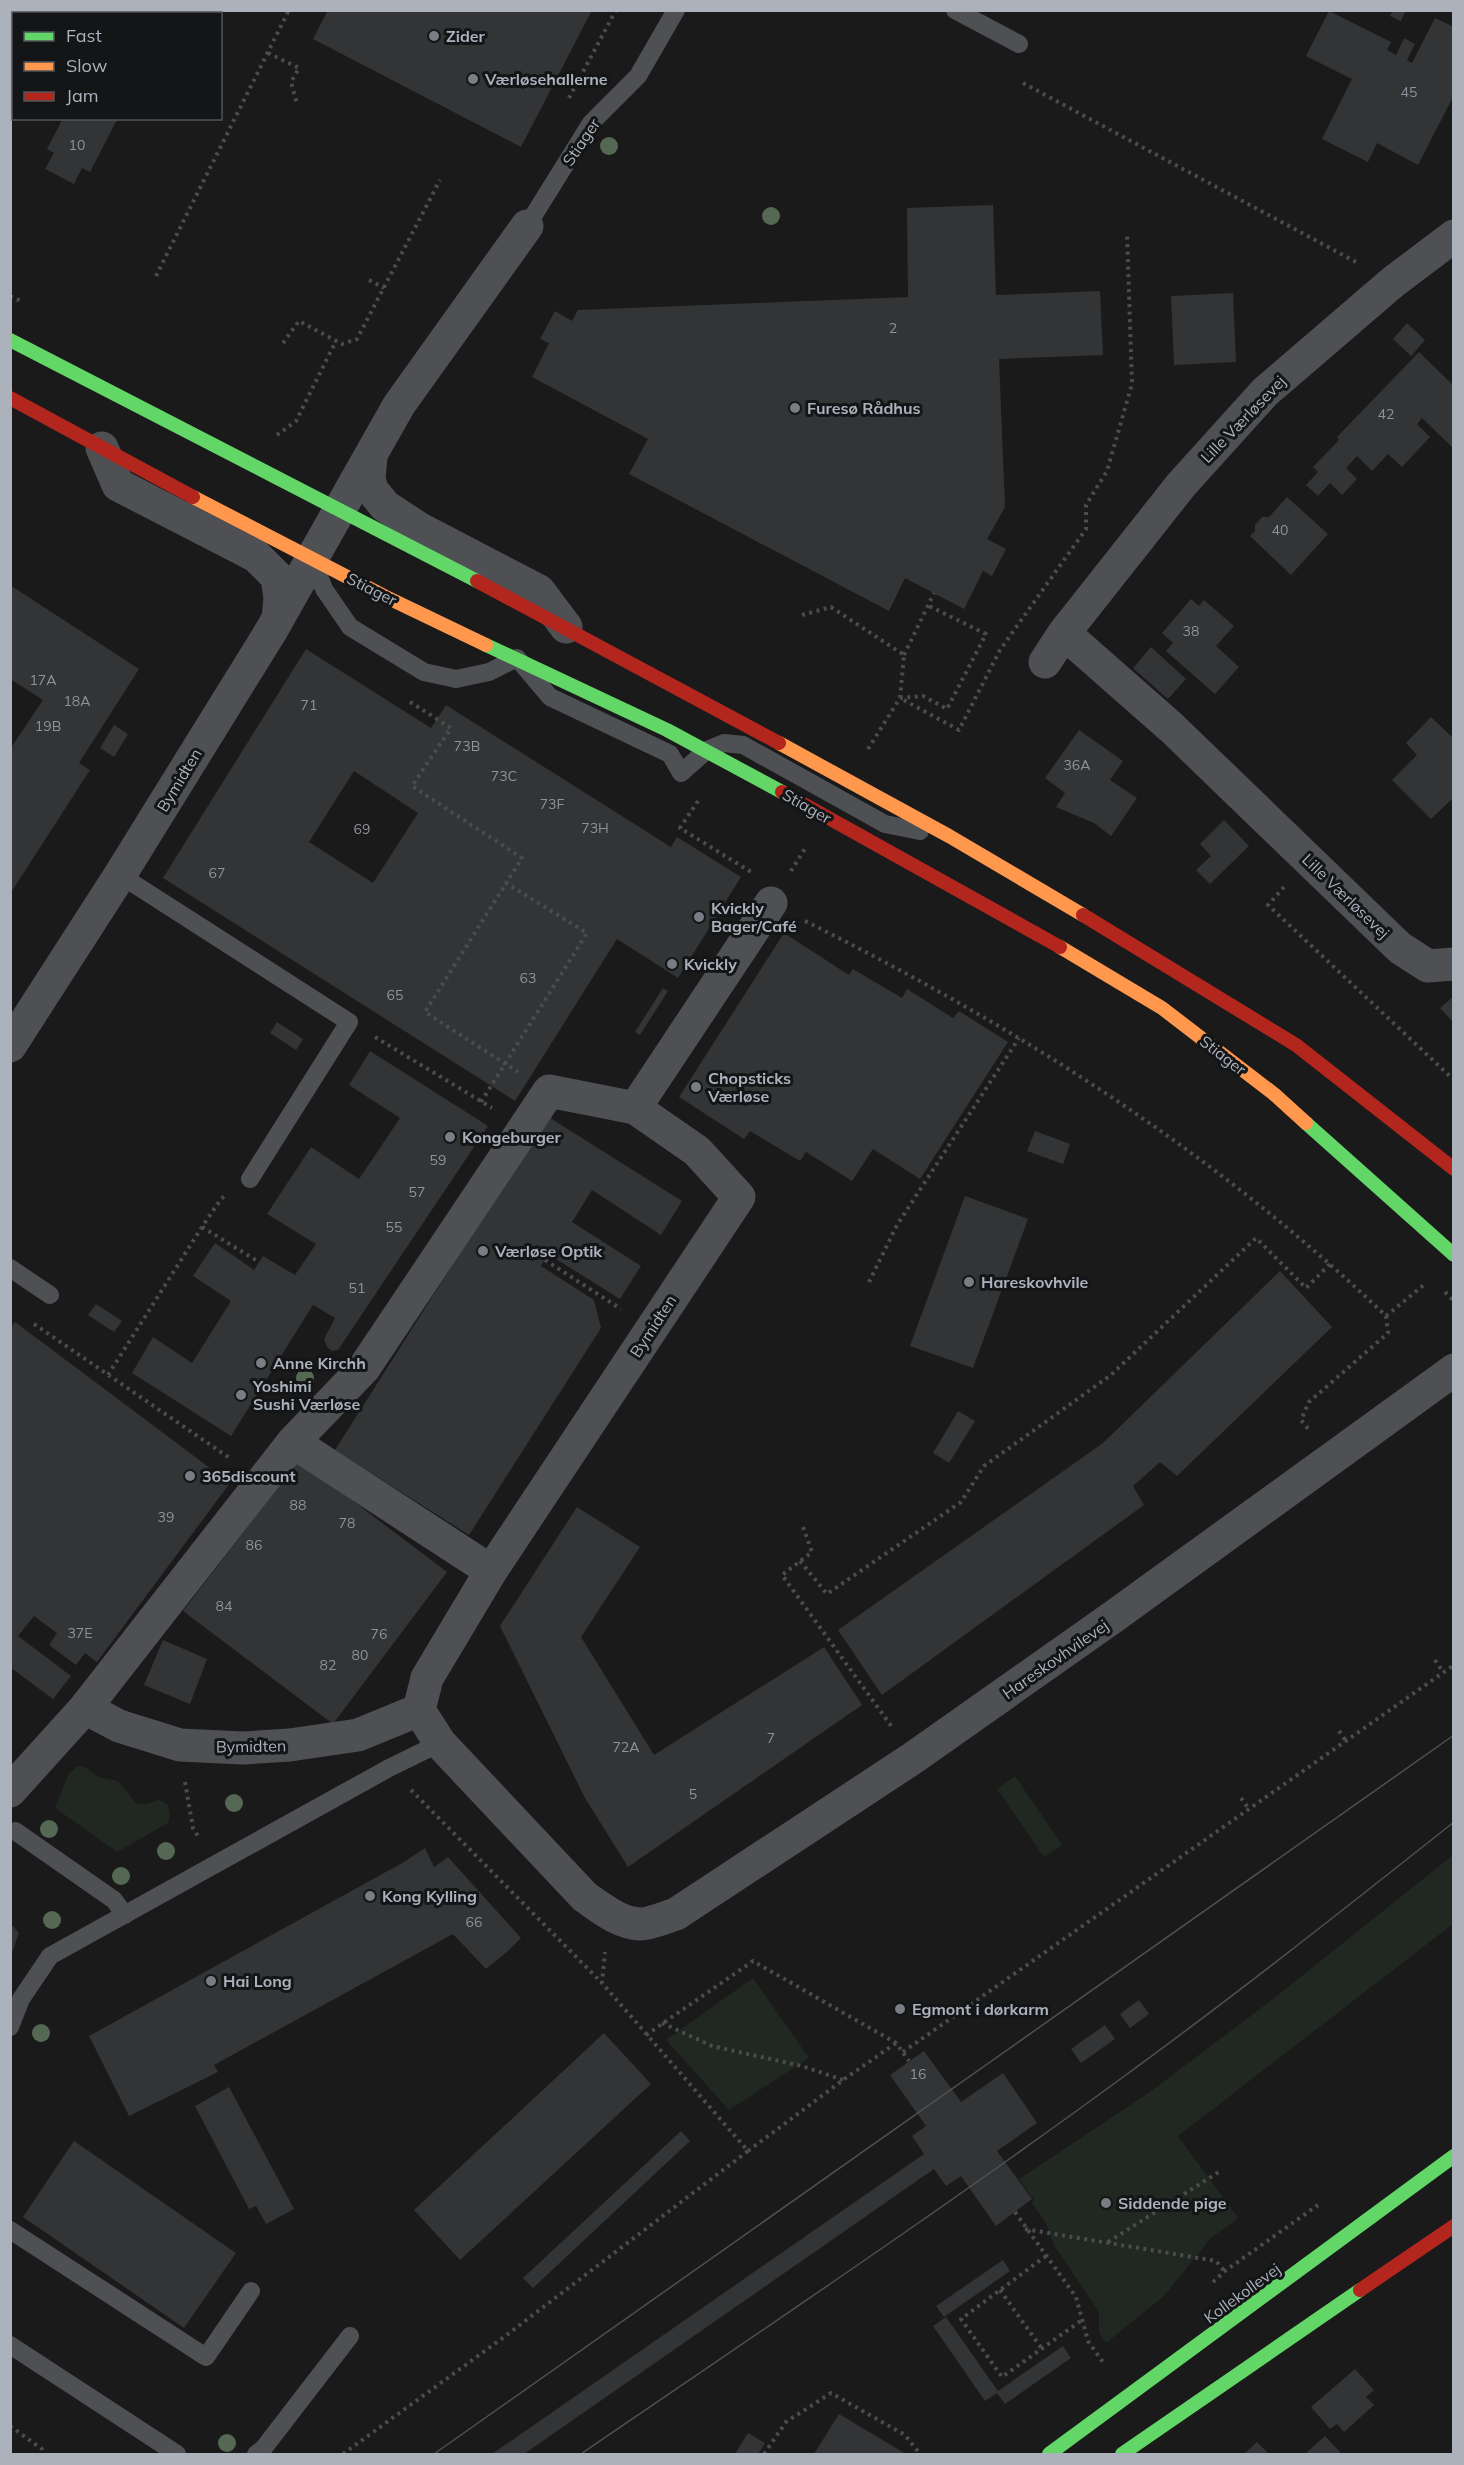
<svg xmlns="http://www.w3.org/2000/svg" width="1464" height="2465" font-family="Mulish,sans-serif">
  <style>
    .green { fill: #202821 }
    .building { fill: #333435; fill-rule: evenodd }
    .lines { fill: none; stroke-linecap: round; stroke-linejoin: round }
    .path { stroke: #4a4c4e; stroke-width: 4; stroke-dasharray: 3 4.5; stroke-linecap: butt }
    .lane { stroke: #4e5054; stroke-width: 18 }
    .street { stroke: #4e5054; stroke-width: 33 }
    .fast { stroke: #63d668; stroke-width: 14 }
    .slow { stroke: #ff974d; stroke-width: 14 }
    .jam { stroke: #b3261e; stroke-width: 14 }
    .tram { stroke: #4e5053; stroke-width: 1.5 }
    .tree { fill: #546854 }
    .poi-dot { fill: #797d84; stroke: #141517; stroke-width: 2 }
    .labels { text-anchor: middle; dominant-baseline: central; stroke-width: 6; stroke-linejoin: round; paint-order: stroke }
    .number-label { font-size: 14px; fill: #8e929a }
    .poi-label { font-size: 16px; font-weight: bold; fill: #acb2bc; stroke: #141517; text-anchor: start }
    .street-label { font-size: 16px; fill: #acb2bc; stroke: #141517 }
  </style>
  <rect width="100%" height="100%" fill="#1a1a1b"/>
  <path class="green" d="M77,1766L86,1767L98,1777L118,1781L137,1804H147L158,1800L167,1804L170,1813L168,1823L117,1852L55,1808L68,1775Z
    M1015,1776L1062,1845L1044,1857L997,1789Z
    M1453,1855V1924L1178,2136L1238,2218L1211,2238L1163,2297L1106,2343L1099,2332V2312L1054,2245L1046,2223L1032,2203L1034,2200L1019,2179L1147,2094L1269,2002Z
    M753,1978L809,2058L729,2110L666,2040Z"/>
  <path class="building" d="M328,10H592L521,147L313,39Z
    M1393,10H1406L1401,21L1390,16Z
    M1329,11L1391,42L1387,50L1396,55L1404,38L1415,44L1407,60L1412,63L1435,18L1454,27V95L1418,165L1377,143L1368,162L1322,139L1352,79L1306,56Z
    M63,118H118L90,172L82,168L74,184L45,169L54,153L47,149Z
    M993,205L996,295L1100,291L1103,355L999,359L1005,507L987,539L1006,549L992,576L983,571L964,609L905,578L889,611L629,474L648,439L532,377L549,343L540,339L555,311L572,321L578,310L908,297L907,208Z
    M1233,293L1236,362L1174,365L1171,296Z
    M1407,323L1425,340L1411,356L1393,339Z
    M1419,352L1454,386V449L1422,418L1417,424L1430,437L1402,467L1388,454L1372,471L1357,456L1346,468L1357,479L1342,495L1330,483L1318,496L1306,485L1318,472L1313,467L1339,440L1337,437Z
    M1287,497L1328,534L1291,575L1250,536L1255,531V525L1262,517H1269Z
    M10,585L139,669L79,763L90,770L10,894V749L43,700L10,679Z
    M1191,599L1199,606L1204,600L1234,626L1216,646L1239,667L1215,694L1166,651L1173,643L1162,633Z
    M1151,647L1186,679L1168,699L1133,668Z
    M306,649L431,728L446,705L671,847L677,837L741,877L678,978L617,939L515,1101L163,878ZM354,771L418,813L373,883L309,842Z
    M1431,717L1454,739V797L1431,819L1392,780L1417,755L1406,743Z
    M114,725L128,734L114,757L100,748Z
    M1079,730L1123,761L1110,780L1137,798L1111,836L1094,823L1056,807L1065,793L1045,778Z
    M1224,820L1249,846L1210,884L1196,870L1211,856L1200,844Z
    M784,933L849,975L853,969L902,998L907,989L953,1018L959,1011L1008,1042L920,1179L873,1149L852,1181L806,1152L800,1161L750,1131L744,1139L679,1097Z
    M663,988L668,991L640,1035L635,1032Z
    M1454,996V1023L1440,1008Z
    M277,1022L303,1039L296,1050L270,1033Z
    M370,1051L488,1126L338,1350L332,1351L327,1347L324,1339L335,1318L313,1305L231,1436L132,1373L153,1337L192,1363L231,1301L193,1276L215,1243L254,1270L263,1256L295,1275L316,1244L267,1214L311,1147L359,1179L400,1118L349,1085Z
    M547,1116L682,1201L661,1235L592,1190L572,1222L641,1266L620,1299L548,1254L541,1266L594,1300L601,1328L469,1535L335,1450Z
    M1035,1131L1070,1144L1063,1164L1027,1151Z
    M965,1196L1028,1219L973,1368L910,1346Z
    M1280,1271L1332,1327L1177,1476L1160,1462L1133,1486L1144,1505L882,1695L838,1630L1103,1443Z
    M96,1304L122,1321L114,1332L88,1315Z
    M15,1322L230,1483L97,1662L85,1653L76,1665L49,1645L57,1633L34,1616L18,1636L71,1676L53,1699L10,1667V1328Z
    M958,1411L975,1421L949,1463L933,1453Z
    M299,1460L447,1572L333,1724L183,1611Z
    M577,1507L640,1547L581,1637L654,1755L824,1647L862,1705L628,1867L585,1798L500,1626Z
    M163,1640L207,1659L190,1704L144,1685Z
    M425,1848L434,1867L448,1857L521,1938L508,1951L486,1969L453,1934L214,2065L218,2072L129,2116L89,2036L404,1862Z
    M10,1923L19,1933L11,1955H10Z
    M1139,2000L1149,2014L1130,2028L1120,2014Z
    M1105,2025L1115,2039L1081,2063L1071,2049Z
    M604,2033L651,2084L460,2260L414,2210Z
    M924,2051L961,2102L1003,2073L1037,2123L997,2151L1032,2199L996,2226L961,2176L946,2186L934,2169L524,2454H492L924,2154L912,2136L926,2126L890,2075Z
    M229,2087L294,2209L266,2224L256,2206L249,2209L195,2106Z
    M681,2131L690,2141L533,2288L523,2278Z
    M74,2141L236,2253L184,2328L23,2217Z
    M1003,2260L1010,2271L944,2317L936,2306Z
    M946,2317L998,2391L1063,2346L1071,2358L1005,2404L997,2393L985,2401L933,2326Z
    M1355,2369L1374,2390L1366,2397L1374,2405L1344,2432L1337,2424L1330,2429L1311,2407Z
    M839,2414L906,2454H814Z
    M748,2433L765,2443L758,2454H735Z
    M1325,2436L1342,2454H1305Z
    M1257,2442L1269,2454H1244Z"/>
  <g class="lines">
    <path class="path" d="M268,53L299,68L291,82L297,104
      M1023,83L1356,262
      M569,98L616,10
      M156,276L289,10
      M369,280L384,288
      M10,296L21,301
      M283,343L299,321L342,344L357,339L440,180
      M277,435L296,421L336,341
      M802,615L831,607L904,655L900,698L959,730L1000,650L1086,529V505L1107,471L1132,384L1127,233
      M904,655L934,593
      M410,702L451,728L412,786L522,858L425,1012L518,1072
      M868,749L900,698L923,696L947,709L986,634L929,606
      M698,801L680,828L751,872
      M791,871L806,847
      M1284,887L1268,905L1454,1080
      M805,921C1016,1026 1216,1153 1386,1316L1388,1333L1309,1402L1301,1420L1309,1430
      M375,1037L492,1108
      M481,1102L587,933L506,883
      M202,1227L259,1262
      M545,1260L621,1309
      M869,1282L897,1225L1019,1038
      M1445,1292L1454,1301
      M1386,1316L1425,1284
      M34,1324L231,1459
      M108,1375L202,1227L221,1199L226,1195
      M803,1527L812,1552L782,1575L892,1727
      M800,1561L827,1594L961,1502L984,1466L1111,1375L1256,1238L1306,1288L1331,1263
      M1435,1660L1443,1672
      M1339,1731L1346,1741
      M185,1782L193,1828L199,1838
      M411,1790L602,1983
      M1241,1798L1249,1809
      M662,2023L712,2046L802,2066L843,2080
      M646,2035L753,1961L896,2043L909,2061
      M903,2052L1454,1665
      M748,2151L843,2080L896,2043
      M1015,2212L1076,2297L1088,2341L1105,2365
      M1025,2229L1216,2261L1226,2273
      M1108,2242L1222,2170
      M1046,2256L961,2319L1002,2377L1082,2320
      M1213,2282L1225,2271L1318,2205
      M1000,2290L1042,2349
      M10,2426L42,2449L44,2454
      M343,2454L504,2337L748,2151L602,1983L605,1952
      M764,2454L786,2422L831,2393L905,2435L920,2454"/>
    <path class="lane" d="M955,10L1019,44
      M527,226L591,123L638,76L676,10
      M313,561L324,589L350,627L424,672L456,679L489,672L517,658L550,697L670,754L681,773L707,750L724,743L743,745L885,824L920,831
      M120,875L349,1022L250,1179
      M10,1268L50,1295
      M15,1831L114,1900L125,1915
      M10,2027L21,1999L50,1956L389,1768L440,1743
      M10,2230L206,2357L251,2291
      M10,2345L177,2454
      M256,2454L263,2449L350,2336"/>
    <path class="street" d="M102,448L118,485L256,556L277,577L280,598L278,619
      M371,457L369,478L372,490L385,506L420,529L539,591L566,627
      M1064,633L1172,728L1400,948L1428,966L1454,964
      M1045,662L1064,633L1181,485L1265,392L1393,282L1454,236
      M10,1046L120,875L271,631L399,405L527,226
      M635,1108L697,1151L739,1197L491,1571L427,1678L419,1710L440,1743L585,1897C601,1908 619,1923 640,1924C651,1924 666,1917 676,1914L913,1758L1113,1617L1454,1370
      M293,1442L491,1571
      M85,1708L119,1726L180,1745L243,1748L290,1745L358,1735L419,1710
      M10,1791L85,1708L293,1442L364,1368L549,1091L635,1108L771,903"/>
    <path class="fast" d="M10,340L477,581
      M486,645L667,730L782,792
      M1306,1123L1454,1255
      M1049,2454L1454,2156
      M1122,2454L1360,2290"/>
    <path class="slow" d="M193,497L384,596L486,645
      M779,743L949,836L1083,915
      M1060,947L1162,1008L1274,1094L1306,1123"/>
    <path class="jam" d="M10,398L193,497
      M477,581L779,743
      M782,792L1060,947
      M1083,915L1296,1045L1454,1169
      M1360,2290L1454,2226"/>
    <path class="tram" d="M434,2454L1454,1735
      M581,2454C761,2331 943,2209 1119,2080C1233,1997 1343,1910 1454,1822"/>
  </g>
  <g class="tree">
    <circle cx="609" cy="146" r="9"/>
    <circle cx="771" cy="216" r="9"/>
    <circle cx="305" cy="1378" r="9"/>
    <circle cx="234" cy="1803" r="9"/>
    <circle cx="49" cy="1829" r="9"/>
    <circle cx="166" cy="1851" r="9"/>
    <circle cx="121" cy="1876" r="9"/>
    <circle cx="52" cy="1920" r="9"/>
    <circle cx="41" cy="2033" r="9"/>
    <circle cx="227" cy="2443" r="9"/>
  </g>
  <g class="poi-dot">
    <circle cx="434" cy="36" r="6"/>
    <circle cx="473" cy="79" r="6"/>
    <circle cx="795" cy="408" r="6"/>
    <circle cx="699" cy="917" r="6"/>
    <circle cx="672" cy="964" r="6"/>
    <circle cx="696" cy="1087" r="6"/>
    <circle cx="450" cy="1137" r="6"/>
    <circle cx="483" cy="1251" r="6"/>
    <circle cx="969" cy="1282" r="6"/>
    <circle cx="261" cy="1363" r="6"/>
    <circle cx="241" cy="1395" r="6"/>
    <circle cx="190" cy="1476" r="6"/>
    <circle cx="370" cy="1896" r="6"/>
    <circle cx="211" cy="1981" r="6"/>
    <circle cx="900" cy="2009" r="6"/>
    <circle cx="1106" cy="2203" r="6"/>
  </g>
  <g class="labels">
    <g class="number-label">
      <text x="1409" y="92">45</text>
      <text x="77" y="145">10</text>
      <text x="893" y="328">2</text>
      <text x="1386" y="414">42</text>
      <text x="1280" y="530">40</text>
      <text x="1191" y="631">38</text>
      <text x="43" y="680">17A</text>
      <text x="77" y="701">18A</text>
      <text x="309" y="705">71</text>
      <text x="48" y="726">19B</text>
      <text x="467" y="746">73B</text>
      <text x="1077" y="765">36A</text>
      <text x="504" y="776">73C</text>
      <text x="552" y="804">73F</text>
      <text x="595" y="828">73H</text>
      <text x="362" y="829">69</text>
      <text x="217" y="873">67</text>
      <text x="528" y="978">63</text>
      <text x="395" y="995">65</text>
      <text x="438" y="1160">59</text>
      <text x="417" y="1192">57</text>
      <text x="394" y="1227">55</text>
      <text x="357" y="1288">51</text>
      <text x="298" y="1505">88</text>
      <text x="166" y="1517">39</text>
      <text x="347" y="1523">78</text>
      <text x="254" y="1545">86</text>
      <text x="224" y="1606">84</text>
      <text x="80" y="1633">37E</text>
      <text x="379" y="1634">76</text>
      <text x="360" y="1655">80</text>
      <text x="328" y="1665">82</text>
      <text x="771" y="1738">7</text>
      <text x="626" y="1747">72A</text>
      <text x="693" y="1794">5</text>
      <text x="474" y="1922">66</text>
      <text x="918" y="2074">16</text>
    </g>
    <g class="poi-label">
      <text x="446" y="36">Zider</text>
      <text x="485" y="79">Værløsehallerne</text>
      <text x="807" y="408">Furesø Rådhus</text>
      <text x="711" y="908">Kvickly<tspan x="711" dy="18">Bager/Café</tspan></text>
      <text x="684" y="964">Kvickly</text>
      <text x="708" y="1078">Chopsticks<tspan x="708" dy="18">Værløse</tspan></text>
      <text x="462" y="1137">Kongeburger</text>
      <text x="495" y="1251">Værløse Optik</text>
      <text x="981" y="1282">Hareskovhvile</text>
      <text x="273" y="1363">Anne Kirchh</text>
      <text x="253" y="1386">Yoshimi<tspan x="253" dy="18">Sushi Værløse</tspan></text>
      <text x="202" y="1476">365discount</text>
      <text x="382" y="1896">Kong Kylling</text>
      <text x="223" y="1981">Hai Long</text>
      <text x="912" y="2009">Egmont i dørkarm</text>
      <text x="1118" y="2203">Siddende pige</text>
    </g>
    <g class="street-label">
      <text transform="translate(581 142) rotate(-56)">Stiager</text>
      <text transform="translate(1243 419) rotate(-46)">Lille Værløsevej</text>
      <text transform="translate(372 589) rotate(27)">Stiager</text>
      <text transform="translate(179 780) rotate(-59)">Bymidten</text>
      <text transform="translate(807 806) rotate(30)">Stiager</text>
      <text transform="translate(1346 896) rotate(44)">Lille Værløsevej</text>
      <text transform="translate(1223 1055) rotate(38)">Stiager</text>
      <text transform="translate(653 1326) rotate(-57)">Bymidten</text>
      <text transform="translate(1055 1659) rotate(-35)">Hareskovhvilevej</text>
      <text transform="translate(251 1746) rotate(-1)">Bymidten</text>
      <text transform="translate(1242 2293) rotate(-36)">Kollekollevej</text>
    </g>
  </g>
  <rect width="1464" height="2465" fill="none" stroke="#acb2bc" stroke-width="24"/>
  <rect x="12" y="12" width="210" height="108" fill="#141517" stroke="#515459" stroke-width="1.5"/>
  <rect x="24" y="32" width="30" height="9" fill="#63d668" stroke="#515459" stroke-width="1.5"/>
  <text x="66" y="42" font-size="18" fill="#acb2bc">Fast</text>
  <rect x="24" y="62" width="30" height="9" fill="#ff974d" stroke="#515459" stroke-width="1.5"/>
  <text x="66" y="72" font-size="18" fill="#acb2bc">Slow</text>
  <rect x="24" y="92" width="30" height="9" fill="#b3261e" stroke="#515459" stroke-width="1.5"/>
  <text x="66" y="102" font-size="18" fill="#acb2bc">Jam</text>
</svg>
